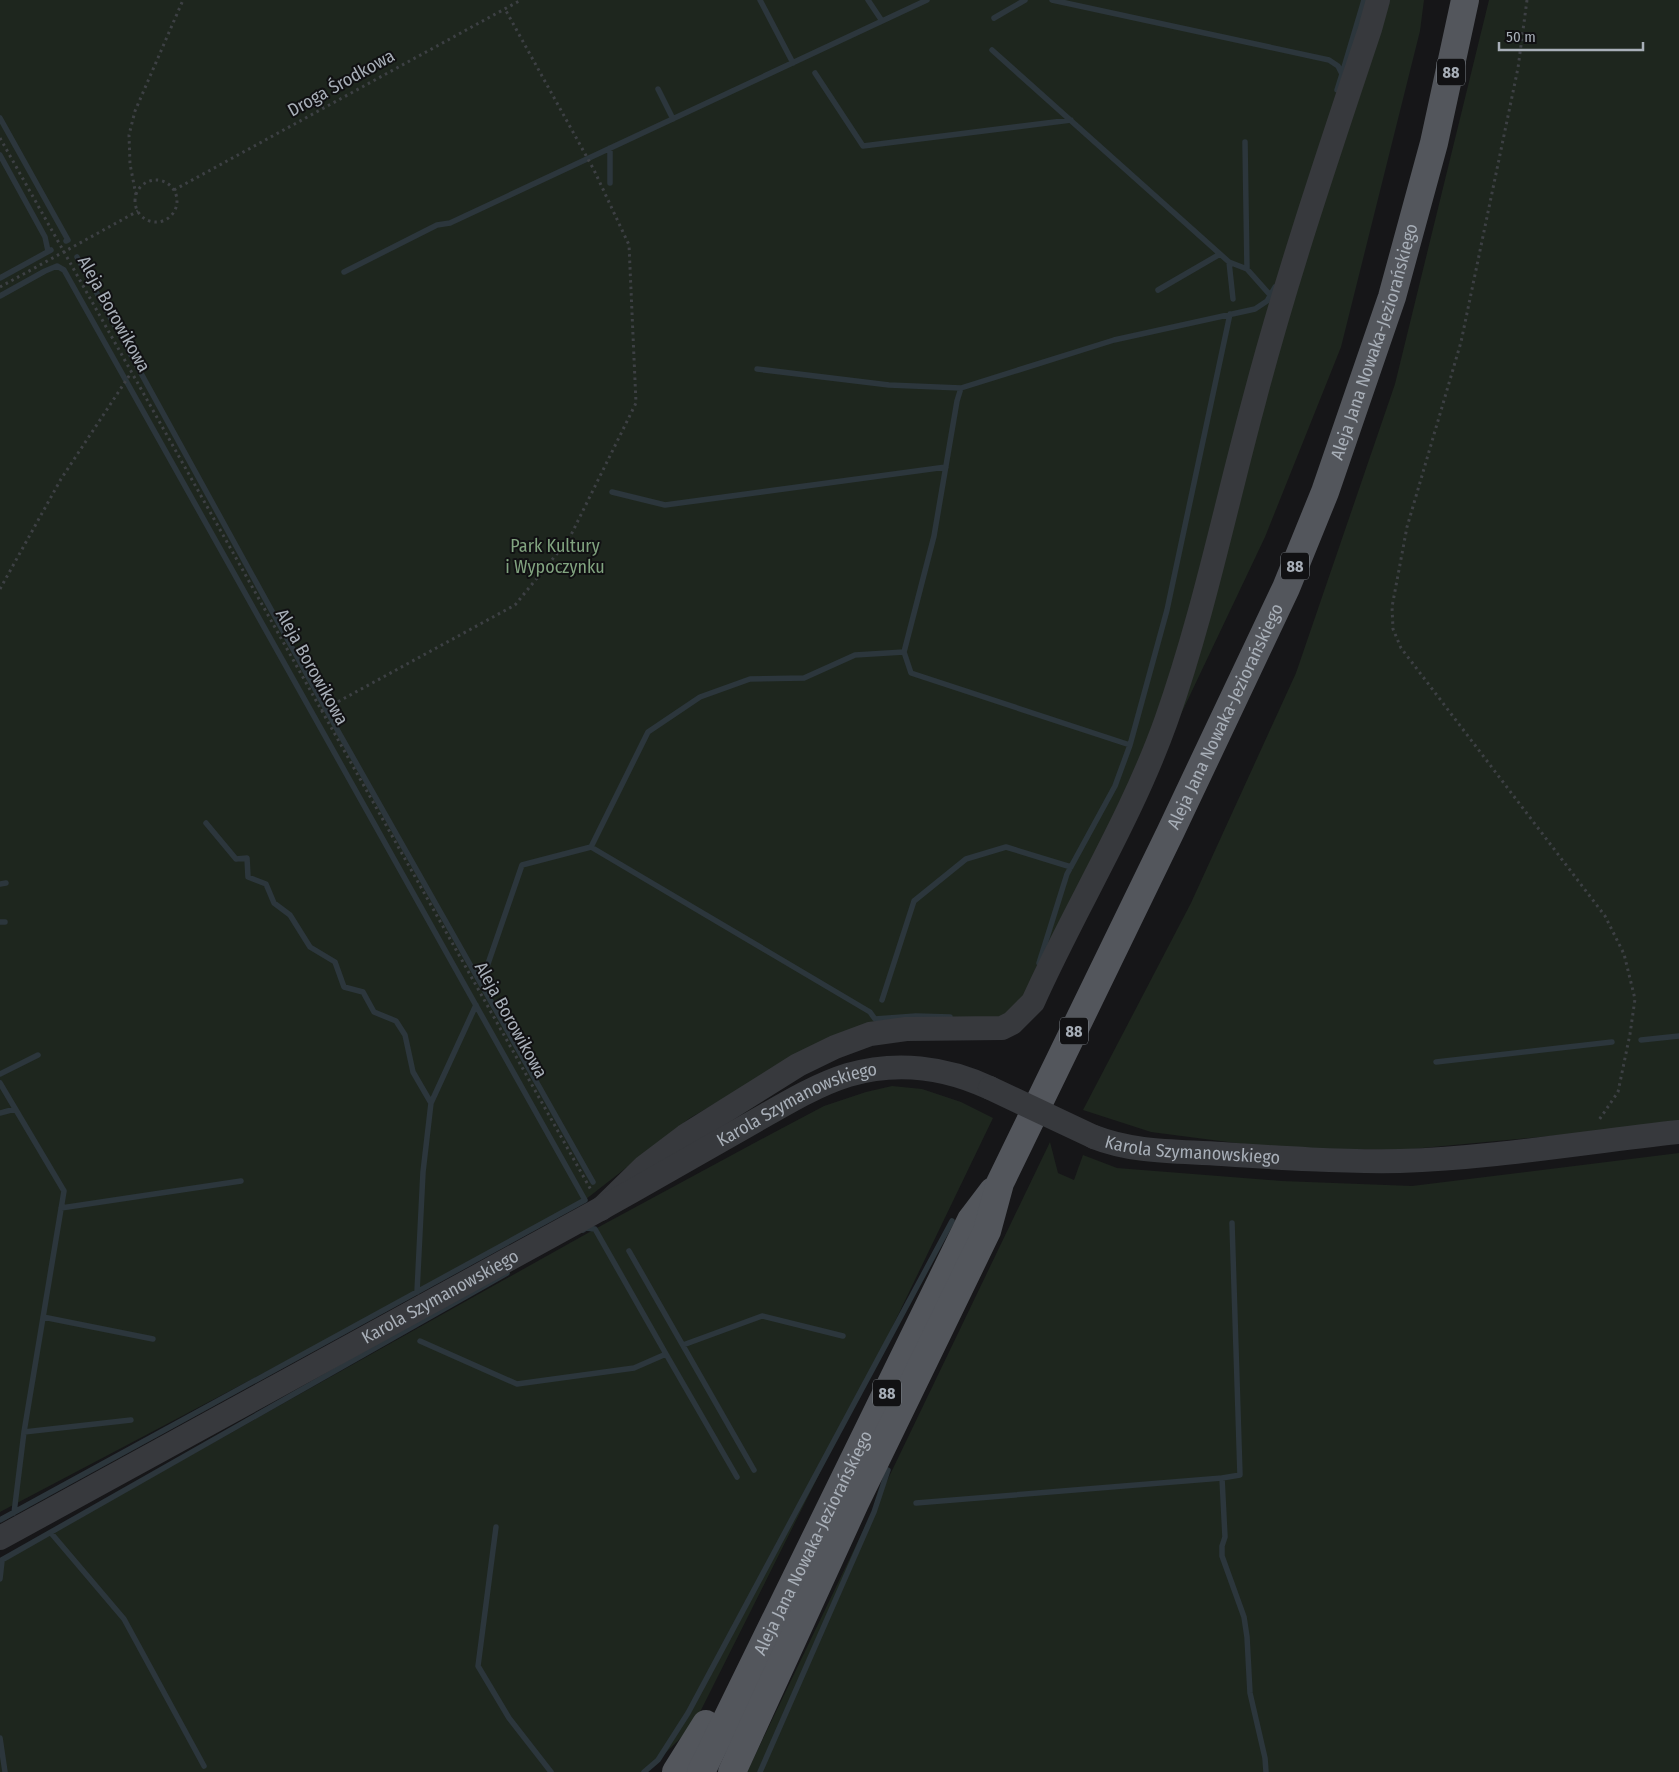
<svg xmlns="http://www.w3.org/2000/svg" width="1679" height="1772" font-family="'Fira Sans Condensed',sans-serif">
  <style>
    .green { fill: #1e261e }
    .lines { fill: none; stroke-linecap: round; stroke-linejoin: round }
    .stream { stroke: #2c363c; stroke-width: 5.5 }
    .path { stroke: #3d4044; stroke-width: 3; stroke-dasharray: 2.5 4; stroke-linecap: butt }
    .minor { stroke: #37393d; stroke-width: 24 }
    .major { stroke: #53565c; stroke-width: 28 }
    .minor-bridge { stroke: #37393d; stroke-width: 24 }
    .labels { text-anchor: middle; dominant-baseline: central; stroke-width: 4; stroke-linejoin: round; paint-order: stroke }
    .shield { fill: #111113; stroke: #7b8086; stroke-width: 1 }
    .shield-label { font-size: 16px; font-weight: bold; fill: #a8afb8 }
    .street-label { font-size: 18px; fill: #a8afb8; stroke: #111113 }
    .park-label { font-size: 18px; fill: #81a37f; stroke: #111113 }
  </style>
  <rect width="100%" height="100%" fill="#161618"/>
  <path class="green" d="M0,0H1424L1420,31L1341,347L1265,537L1144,792L1033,1018L801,1054L690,1118L581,1203L417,1292L0,1512Z
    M1489,0H1679V1124L1401,1150L1273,1148L1151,1132L1083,1110L1191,903L1296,673L1395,384Z
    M892,1086L922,1089L961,1102L993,1118L873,1367L693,1726L646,1772H0V1562L595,1229L773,1133L824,1106L866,1092Z
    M1050,1142L1058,1173L1074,1180L1083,1155L1117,1168L1282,1181L1412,1186L1679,1153V1772H747Z"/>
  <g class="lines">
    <path class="stream" d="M760,0L793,63
      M868,0L882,21
      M1052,0L1329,60L1338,66L1342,74L1337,90
      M994,18L1025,0
      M992,50L1229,262L1247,269L1270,295
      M815,73L863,146L1071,120
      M1342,74L1364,0
      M658,89L673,119
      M0,118L68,240L66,241
      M1245,142L1247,269
      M0,155L45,237L48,251
      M610,183V148
      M77,257L338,731L593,1182
      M1229,262L1233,299
      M344,272L437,225L450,223L927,0
      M0,278L51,250
      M1158,290L1220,254
      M0,296L45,271L57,266L64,270L585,1200L0,1520
      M757,369L889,385L961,388
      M612,492L665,505L946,467
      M1130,745L911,673L904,652L934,536L957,401L961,388L1114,340L1255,309L1267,301L1275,287
      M206,823L236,859L247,858L248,877L266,884L274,903L290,915L310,947L335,962L344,987L363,992L374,1012L396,1021L405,1035L413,1072L431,1103L423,1172L417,1292
      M591,847L648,732L700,697L750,679L804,678L855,655L904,652
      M0,884L6,883
      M0,922H5
      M1039,963L1067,874L1115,786L1130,745L1167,610L1230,314
      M481,984L522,865L591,847L870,1012L875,1019L916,1016L950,1017
      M882,1000L914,901L966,859L1006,847L1071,867
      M1641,1040L1679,1036
      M1436,1062L1612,1042
      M0,1074L38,1055
      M0,1083L64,1191L24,1432L14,1513
      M431,1103L476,1005
      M0,1113L15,1109
      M61,1208L241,1181
      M1232,1223L1240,1475L1222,1478L1225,1537L1222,1546V1556L1244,1617L1247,1637L1250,1693L1265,1758L1266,1772
      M629,1251L754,1470
      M43,1317L153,1339
      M420,1341L517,1384L634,1368L666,1354L595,1229L586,1228L583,1230
      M683,1345L762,1316L843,1336
      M666,1354L737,1477
      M24,1432L131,1420
      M916,1503L1222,1478
      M496,1527L478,1666L509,1718L551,1772
      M51,1533L124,1619L204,1766
      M0,1561L507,1273
      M0,1579L2,1561
      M0,1738L5,1772
      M644,1772L658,1760L688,1713L952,1221
      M760,1772L874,1512L888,1470"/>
    <path class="path" d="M1527,0L1518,68L1461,342L1407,527L1392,607L1393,629L1401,648L1605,916L1624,954L1635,999L1630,1034L1618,1092L1599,1120
      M0,138L591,1190
      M135 201a21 21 0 1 1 42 0a21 21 0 1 1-42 0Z
      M174,190L521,0
      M136,195L130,164L129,135L135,111L183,0
      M0,287L138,211
      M0,589L61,479L131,373
      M321,711L515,605L569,539L636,403L629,245L594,170L505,9"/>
    <g class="minor">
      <path id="s1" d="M1094,1137C1134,1153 1180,1151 1222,1154C1281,1158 1340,1162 1400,1161C1494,1158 1586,1142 1679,1132"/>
      <path d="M601,1209L644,1167L685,1136L798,1065L835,1047L870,1034L906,1029L1002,1028L1012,1023L1033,1002C1075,908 1131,819 1166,721C1203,617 1225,508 1254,401C1287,275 1329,152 1370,29L1378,0"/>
      <path id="s2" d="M0,1538C198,1430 395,1321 593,1213C645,1184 697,1154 748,1125C780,1107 813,1086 848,1075C896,1061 945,1067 990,1088"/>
    </g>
    <g class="major">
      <path d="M676,1772L706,1724"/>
      <path id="s3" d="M701,1772L971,1220L993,1191"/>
      <path id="s4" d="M732,1772L855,1503L987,1231L1000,1183L1170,833L1286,588L1325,492L1392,297L1434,143L1465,0"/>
    </g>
    <path class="minor-bridge" d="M990,1088L1094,1137"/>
  </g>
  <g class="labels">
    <g class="shield">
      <rect x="1437" y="58.5" width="28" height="27" rx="4"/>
      <rect x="1281" y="552.5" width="28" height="27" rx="4"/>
      <rect x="1060" y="1017.5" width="28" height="27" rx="4"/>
      <rect x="873" y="1379.5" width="28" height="27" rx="4"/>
    </g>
    <g class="shield-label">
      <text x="1451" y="72">88</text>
      <text x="1295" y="566">88</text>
      <text x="1074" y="1031">88</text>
      <text x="887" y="1393">88</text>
    </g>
    <g class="street-label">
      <text transform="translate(341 83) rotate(-29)">Droga Środkowa</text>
      <text transform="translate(114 314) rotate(61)">Aleja Borowikowa</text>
      <text stroke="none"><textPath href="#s4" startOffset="1570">Aleja Jana Nowaka-Jeziorańskiego</textPath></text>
      <text transform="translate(312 667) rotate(61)">Aleja Borowikowa</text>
      <text stroke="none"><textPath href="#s4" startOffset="1166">Aleja Jana Nowaka-Jeziorańskiego</textPath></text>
      <text transform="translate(511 1020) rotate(61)">Aleja Borowikowa</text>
      <text stroke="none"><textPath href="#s2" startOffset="908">Karola Szymanowskiego</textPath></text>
      <text stroke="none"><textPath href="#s1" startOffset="100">Karola Szymanowskiego</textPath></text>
      <text stroke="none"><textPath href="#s2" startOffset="502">Karola Szymanowskiego</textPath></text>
      <text stroke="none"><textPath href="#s3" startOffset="255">Aleja Jana Nowaka-Jeziorańskiego</textPath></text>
    </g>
    <g class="park-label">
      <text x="555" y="546">Park Kultury<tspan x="555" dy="21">i Wypoczynku</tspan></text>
    </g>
  </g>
  <path d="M1499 42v8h144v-8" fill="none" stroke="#a8afb8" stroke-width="2.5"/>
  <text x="1506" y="42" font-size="15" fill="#a8afb8" stroke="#111113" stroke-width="4" paint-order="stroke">50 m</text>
</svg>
